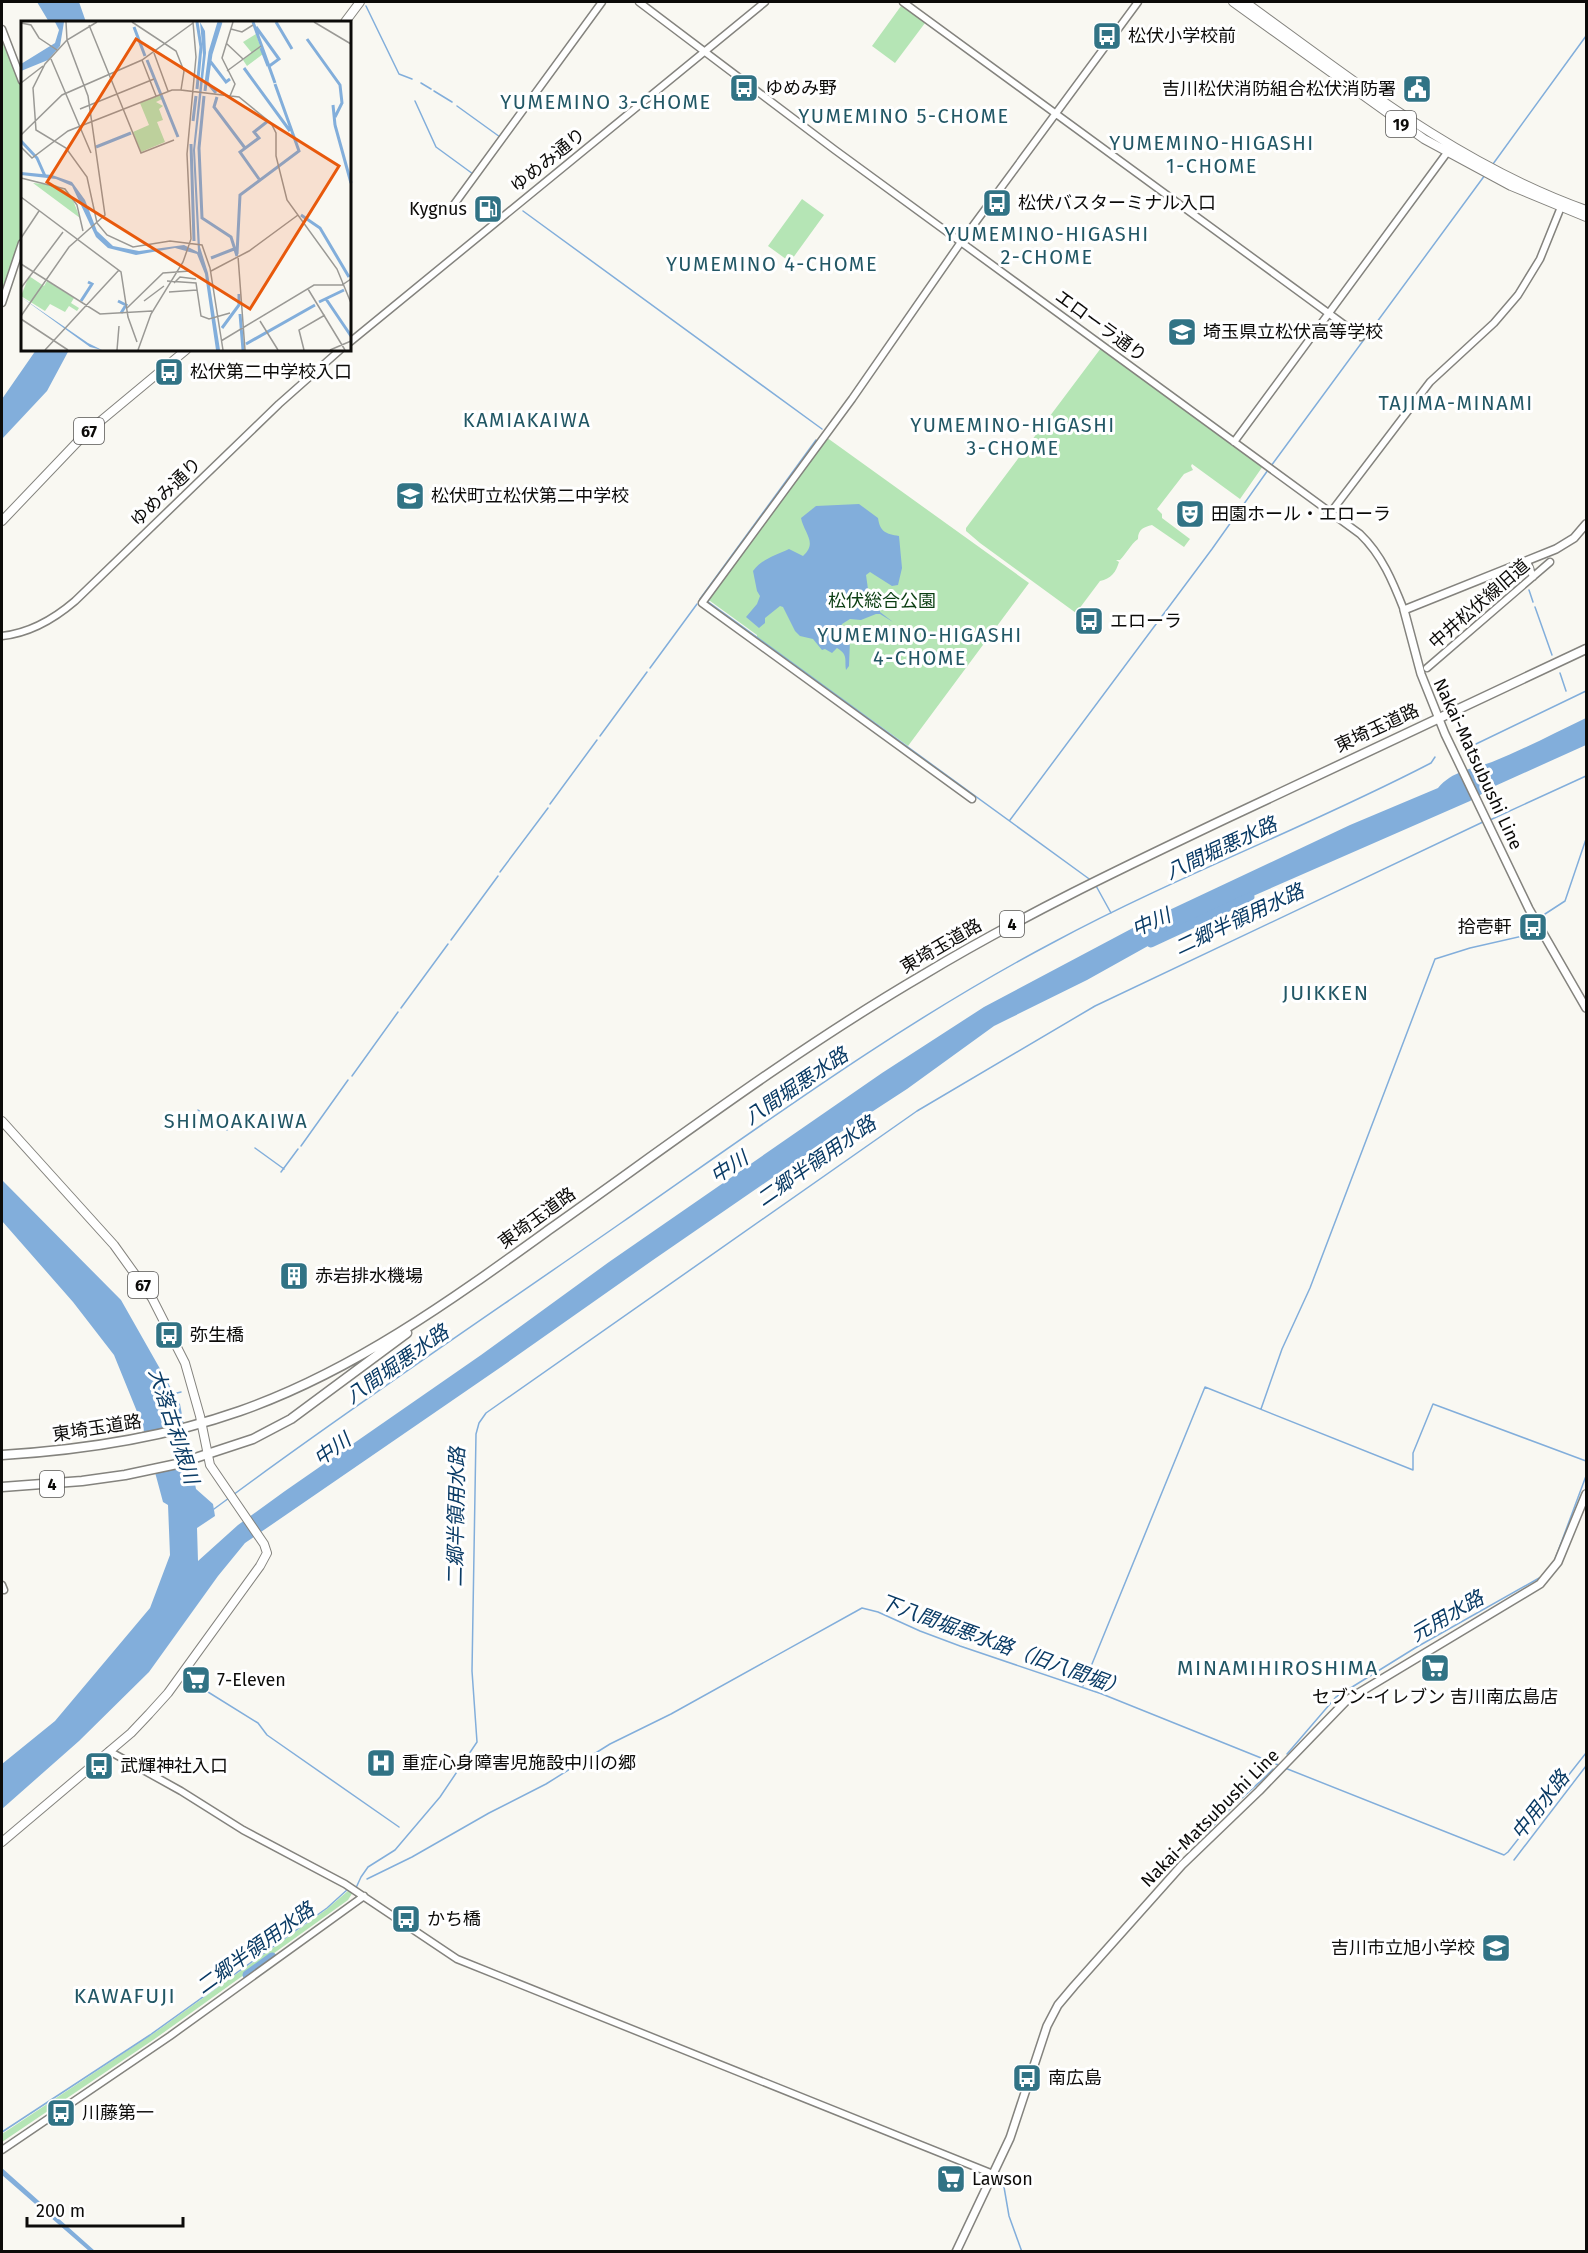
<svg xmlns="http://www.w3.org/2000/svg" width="1588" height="2253" font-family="'Fira Sans','Noto Sans JP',sans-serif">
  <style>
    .green { fill: #b5e5b5 }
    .water { fill: #82aedb }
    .pier { fill: #f9f8f2 }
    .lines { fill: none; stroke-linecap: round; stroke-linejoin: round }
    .stream { stroke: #82aedb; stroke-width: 1.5 }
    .river { stroke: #82aedb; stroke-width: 9 }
    .tertiary-casing { stroke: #84837e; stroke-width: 9 }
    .secondary-casing { stroke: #84837e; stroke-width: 10 }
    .primary-casing { stroke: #84837e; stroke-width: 10 }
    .trunk-casing { stroke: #84837e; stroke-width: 11 }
    .tertiary { stroke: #fff; stroke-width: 6 }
    .secondary { stroke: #fff; stroke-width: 7 }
    .primary { stroke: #fff; stroke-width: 8 }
    .trunk { stroke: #fff; stroke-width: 8 }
    .labels { text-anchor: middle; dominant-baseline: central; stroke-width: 6; stroke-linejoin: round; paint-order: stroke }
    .shield { fill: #fff; stroke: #555453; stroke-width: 1.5 }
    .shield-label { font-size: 16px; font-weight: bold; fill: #0c0b09 }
    .poi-label { font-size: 18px; fill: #0c0b09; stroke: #fff; text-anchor: start }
    .street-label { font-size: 18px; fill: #0c0b09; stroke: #fff }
    .park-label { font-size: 18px; fill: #0a3d11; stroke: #fff }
    .neighbourhood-label { font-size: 20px; letter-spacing: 1.5px; fill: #225765; stroke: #fff }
    .water-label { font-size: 20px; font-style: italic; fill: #0a3b65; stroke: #fff }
    .quarter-label { font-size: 21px; letter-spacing: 1.5px; fill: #225765; stroke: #fff }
    .inset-river { fill: none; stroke: #82aedb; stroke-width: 3 }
    .inset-road { fill: none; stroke: #9a9995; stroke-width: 1.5 }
    .view { fill: #e8590c; fill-opacity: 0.15; stroke: #e8590c; stroke-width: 3 }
    .inset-edge { fill: none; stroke: #0c0b09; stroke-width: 3 }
  </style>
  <rect width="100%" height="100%" fill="#f9f8f2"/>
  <path class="green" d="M901,6L924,20L925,23L895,63L872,46Z
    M2,38L22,89V234L2,295Z
    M802,199L824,215L790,262L768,246Z
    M1101,348L1263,466L1240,499L1192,464L1191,466L1193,470L1184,474L1157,509L1162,514V518L1190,539L1184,547L1152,525C1144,527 1138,529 1138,539C1130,545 1127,553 1120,560H1116L1119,562C1116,572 1111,579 1100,581L1076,613L980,543L966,531V528Z
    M826,437L1029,583L908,746L757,638V635L706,598Z
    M349,1890L353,1892L348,1900L156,2038L2,2142V2134L157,2031L327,1909Z"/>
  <path class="water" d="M37,2H79L86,22H49Z
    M36,350H69L47,391L2,439V399Z
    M859,504L878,518C880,532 886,534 899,536L902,568L898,585L892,586L870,572L866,575L868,589L880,607V612L893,622L880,614H876L861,620L850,619L842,624L840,629L844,636L850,639L849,666L846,670C844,661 849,655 837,648L832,653L825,649L822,650L813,639L800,636L795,631L783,607L780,606L765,618V623L759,628L746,617L757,604L760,596L757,591L753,571C763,558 775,556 789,549L803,556C818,543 804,533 801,518L816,506Z
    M1586,718V745L1495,786L1470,801L1182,927L1087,980L994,1026L907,1089L801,1158L653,1260L501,1367L245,1543L218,1576L149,1672L79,1741L2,1809V1764L55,1721L150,1608L170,1555L168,1505L163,1502L142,1424L114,1355L73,1302L2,1221V1180L121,1300L180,1404L196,1489L213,1504L215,1516L197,1528L198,1561L238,1525L285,1491L481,1355L609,1262L882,1073L984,1007L1146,921L1350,825L1438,788C1452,771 1472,769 1492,762C1524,749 1555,733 1586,718Z
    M2,2168L95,2251H89L2,2175Z"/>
  <path class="pier" d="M186,1423L194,1464L153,1474L142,1433Z"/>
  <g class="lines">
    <path class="stream" d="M366,6L399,74L412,79
      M421,83L431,89
      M434,91L452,102
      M415,101L436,147L473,174
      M457,106L500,137
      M1493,164L1586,36
      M523,211L822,429
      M1271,466L1485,175
      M1529,590L1533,602
      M700,599L816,440
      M707,601L1092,881
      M1535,607L1552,655
      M650,668L697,604
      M1560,673L1566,691
      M600,736L647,672
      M1467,742L1476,744L1586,691
      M550,804L597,740
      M1010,820L1212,549L1268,470
      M1490,820L1586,776
      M500,872L548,808
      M1095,884L1111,913
      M1545,914L1565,901L1586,839
      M451,940L498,876
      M401,1008L448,944
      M352,1076L398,1012
      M198,1110L227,1130
      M301,1146L348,1080
      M255,1148L284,1169
      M281,1172L298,1149
      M173,1394L181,1392
      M1261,1409L1282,1349L1310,1288L1435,959L1470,948L1536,933
      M233,1495C360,1401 492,1313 621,1223C762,1125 902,1022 1054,942C1177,876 1308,827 1431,763L1435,757
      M214,1509L229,1498
      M1554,1562L1586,1476
      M1083,1686L1205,1387L1413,1470V1453L1433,1404L1586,1461
      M208,1692L258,1723L267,1735L399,1827
      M1287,1754L1336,1697L1415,1648L1541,1577
      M1285,1768L1504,1855L1508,1852L1586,1753
      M1208,1832C1227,1808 1252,1791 1273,1769
      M1514,1860L1586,1766
      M367,1879L412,1857L489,1813L546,1784L610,1744L671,1714L862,1608L878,1612L920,1631L960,1646L1102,1694L1281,1766
      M355,1890L361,1877L368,1867L395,1850L440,1797L477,1742L472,1671L476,1434L479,1423L486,1413L917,1111L1095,1006L1485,821
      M2,2132L150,2035L327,1908L348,1889
      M1004,2187L1009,2216L1022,2252"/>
    <path class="river" d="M1151,943L1250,897
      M247,1975L272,1957"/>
    <g class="tertiary-casing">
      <path id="tertiary" d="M639,2L835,150L1360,534C1382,555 1393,582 1404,610
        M903,2L1361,337
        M2,29L22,81
        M450,210L602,2
        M2,303L22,243
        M350,342L765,2
        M1234,442L1449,150
        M1331,512L1430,382L1494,323L1518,295L1540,259L1561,207
        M1527,561L1533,577
        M2,636C30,633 54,619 75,601L279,404L340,350
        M1427,668L1550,562
        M972,799L702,603L852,399L961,242L1138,2
        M2,1585L4,1590
        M109,1751L181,1791L243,1830L345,1884L457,1959L993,2174
        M2,2150L170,2036L364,1896"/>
    </g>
    <g class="secondary-casing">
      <path id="secondary" d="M1586,524L1574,538L1556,549L1404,610L1421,674L1445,734L1529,909L1586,1008
        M956,2252L1010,2138L1047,2026L1058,2005L1074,1986L1182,1865L1259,1791L1347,1700L1540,1584L1558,1562L1586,1494"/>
    </g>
    <g class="primary-casing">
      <path id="primary" d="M1233,2L1424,139L1511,186L1586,217
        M1245,2C1353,80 1459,165 1586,210
        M345,22L360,2
        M2,521L85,434L186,350
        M2,1121L114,1245L152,1298L185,1363L200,1416L210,1465L264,1544L267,1553L260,1566L168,1693L149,1714L131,1733L2,1842"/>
    </g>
    <g class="trunk-casing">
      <path id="trunk" d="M2,1455C83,1450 163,1438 240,1411C354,1371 453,1299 550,1229C673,1142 793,1051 923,975C1021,916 1124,867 1227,818C1347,761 1467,706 1586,649
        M2,1487L82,1481L125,1475L177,1464L253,1439L291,1419L407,1333"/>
    </g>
    <use href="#tertiary" class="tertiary"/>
    <use href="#secondary" class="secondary"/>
    <use href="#primary" class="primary"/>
    <use href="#trunk" class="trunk"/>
  </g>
  <defs>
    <g id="bus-square" transform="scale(1.5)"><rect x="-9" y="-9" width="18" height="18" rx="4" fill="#317385" stroke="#fff"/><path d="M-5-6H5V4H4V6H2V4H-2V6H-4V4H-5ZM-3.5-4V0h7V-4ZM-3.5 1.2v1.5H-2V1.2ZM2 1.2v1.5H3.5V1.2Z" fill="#fff"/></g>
    <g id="civic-square" transform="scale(1.5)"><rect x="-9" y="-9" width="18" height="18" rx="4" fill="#317385" stroke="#fff"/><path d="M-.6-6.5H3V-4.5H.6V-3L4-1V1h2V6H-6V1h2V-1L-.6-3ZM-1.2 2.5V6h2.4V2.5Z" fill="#fff"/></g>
    <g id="fuel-square" transform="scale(1.5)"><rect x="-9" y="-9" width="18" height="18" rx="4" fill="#317385" stroke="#fff"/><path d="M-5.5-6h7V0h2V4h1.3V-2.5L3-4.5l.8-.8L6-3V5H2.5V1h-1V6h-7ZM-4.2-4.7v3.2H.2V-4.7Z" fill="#fff"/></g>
    <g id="school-square" transform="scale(1.5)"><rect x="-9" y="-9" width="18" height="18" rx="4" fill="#317385" stroke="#fff"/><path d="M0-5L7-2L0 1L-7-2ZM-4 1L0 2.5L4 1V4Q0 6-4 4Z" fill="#fff"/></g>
    <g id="theatre-square" transform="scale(1.5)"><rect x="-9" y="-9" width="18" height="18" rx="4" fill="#317385" stroke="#fff"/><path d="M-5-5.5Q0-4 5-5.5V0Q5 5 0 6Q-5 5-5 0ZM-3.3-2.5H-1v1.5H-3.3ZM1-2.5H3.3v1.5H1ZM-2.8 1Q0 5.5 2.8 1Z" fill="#fff"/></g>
    <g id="building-square" transform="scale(1.5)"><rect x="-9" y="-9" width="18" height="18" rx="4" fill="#317385" stroke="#fff"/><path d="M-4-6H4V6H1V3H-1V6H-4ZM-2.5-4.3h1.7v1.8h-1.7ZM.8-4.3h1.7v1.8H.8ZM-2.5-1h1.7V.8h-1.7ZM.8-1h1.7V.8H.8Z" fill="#fff"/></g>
    <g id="supermarket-square" transform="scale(1.5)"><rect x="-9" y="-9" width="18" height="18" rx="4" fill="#317385" stroke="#fff"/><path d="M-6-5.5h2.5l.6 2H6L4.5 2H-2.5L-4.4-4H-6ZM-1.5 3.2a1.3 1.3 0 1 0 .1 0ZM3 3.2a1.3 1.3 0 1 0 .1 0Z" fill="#fff"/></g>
    <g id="hospital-square" transform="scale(1.5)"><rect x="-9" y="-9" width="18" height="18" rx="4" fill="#317385" stroke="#fff"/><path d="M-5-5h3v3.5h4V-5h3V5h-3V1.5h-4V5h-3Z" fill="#fff"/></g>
  </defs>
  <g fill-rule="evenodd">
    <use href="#bus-square" x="1107" y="36"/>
    <use href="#bus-square" x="744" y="88"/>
    <use href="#civic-square" x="1417" y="89"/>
    <use href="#bus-square" x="997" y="203"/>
    <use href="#fuel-square" x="488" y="209"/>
    <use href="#school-square" x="1182" y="332"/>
    <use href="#bus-square" x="169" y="372"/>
    <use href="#school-square" x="410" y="496"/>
    <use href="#theatre-square" x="1190" y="514"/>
    <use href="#bus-square" x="1089" y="621"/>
    <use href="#bus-square" x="1533" y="927"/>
    <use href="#building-square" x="294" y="1276"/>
    <use href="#bus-square" x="169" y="1335"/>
    <use href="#supermarket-square" x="1435" y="1668"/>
    <use href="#supermarket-square" x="196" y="1680"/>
    <use href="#hospital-square" x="381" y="1763"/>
    <use href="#bus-square" x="99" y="1766"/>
    <use href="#bus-square" x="406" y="1919"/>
    <use href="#school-square" x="1496" y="1948"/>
    <use href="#bus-square" x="1027" y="2078"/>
    <use href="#bus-square" x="61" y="2113"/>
    <use href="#supermarket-square" x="951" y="2179"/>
  </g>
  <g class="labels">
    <g class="shield">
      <rect x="1386" y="111" width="30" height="26" rx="4.5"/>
      <rect x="74" y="418" width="30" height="26" rx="4.5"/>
      <rect x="1000" y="911" width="24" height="26" rx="4.5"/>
      <rect x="128" y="1272" width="30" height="26" rx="4.5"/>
      <rect x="40" y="1471" width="24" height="26" rx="4.5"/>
    </g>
    <g class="shield-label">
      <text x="1401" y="124">19</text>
      <text x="89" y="431">67</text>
      <text x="1012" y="924">4</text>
      <text x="143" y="1285">67</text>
      <text x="52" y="1484">4</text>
    </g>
    <g class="poi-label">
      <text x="1128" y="36">松伏小学校前</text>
      <text x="765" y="88">ゆめみ野</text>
      <text x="1396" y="89" text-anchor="end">吉川松伏消防組合松伏消防署</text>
      <text x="1018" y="203">松伏バスターミナル入口</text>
      <text x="467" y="209" text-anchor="end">Kygnus</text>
      <text x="1203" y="332">埼玉県立松伏高等学校</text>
      <text x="190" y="372">松伏第二中学校入口</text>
      <text x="431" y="496">松伏町立松伏第二中学校</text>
      <text x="1211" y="514">田園ホール・エローラ</text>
      <text x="1110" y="621">エローラ</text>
      <text x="1512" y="927" text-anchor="end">拾壱軒</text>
      <text x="315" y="1276">赤岩排水機場</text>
      <text x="190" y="1335">弥生橋</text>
      <text x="217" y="1680">7-Eleven</text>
      <text x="1435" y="1697" text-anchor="middle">セブン-イレブン 吉川南広島店</text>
      <text x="402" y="1763">重症心身障害児施設中川の郷</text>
      <text x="120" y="1766">武輝神社入口</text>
      <text x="427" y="1919">かち橋</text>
      <text x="1475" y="1948" text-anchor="end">吉川市立旭小学校</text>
      <text x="1048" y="2078">南広島</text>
      <text x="82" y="2113">川藤第一</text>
      <text x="972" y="2179">Lawson</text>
    </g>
    <g class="street-label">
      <text transform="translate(548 160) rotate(-39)">ゆめみ通り</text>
      <text transform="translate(1101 326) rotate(36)">エローラ通り</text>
      <text transform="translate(166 492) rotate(-44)">ゆめみ通り</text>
      <text transform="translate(1479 604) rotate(-41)">中井松伏線旧道</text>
      <text transform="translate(1377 728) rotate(-25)">東埼玉道路</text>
      <text transform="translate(1478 764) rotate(65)">Nakai-Matsubushi Line</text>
      <text transform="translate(941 946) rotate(-30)">東埼玉道路</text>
      <text transform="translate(537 1218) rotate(-36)">東埼玉道路</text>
      <text transform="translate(97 1428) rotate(-9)">東埼玉道路</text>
      <text transform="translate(1210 1818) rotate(-45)">Nakai-Matsubushi Line</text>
    </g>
    <g class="park-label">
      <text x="882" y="601">松伏総合公園</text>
    </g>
    <g class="neighbourhood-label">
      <text x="606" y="102">YUMEMINO 3-CHOME</text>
      <text x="904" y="116">YUMEMINO 5-CHOME</text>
      <text x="1212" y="143">YUMEMINO-HIGASHI<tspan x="1212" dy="23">1-CHOME</tspan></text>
      <text x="1047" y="234">YUMEMINO-HIGASHI<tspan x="1047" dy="23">2-CHOME</tspan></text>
      <text x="772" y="264">YUMEMINO 4-CHOME</text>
      <text x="1456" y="403">TAJIMA-MINAMI</text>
      <text x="527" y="420">KAMIAKAIWA</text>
      <text x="1013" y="425">YUMEMINO-HIGASHI<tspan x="1013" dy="23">3-CHOME</tspan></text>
      <text x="920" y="635">YUMEMINO-HIGASHI<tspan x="920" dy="23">4-CHOME</tspan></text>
      <text x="236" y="1121">SHIMOAKAIWA</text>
    </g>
    <g class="water-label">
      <text transform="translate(1221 848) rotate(-25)">八間堀悪水路</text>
      <text transform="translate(1239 919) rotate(-25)">二郷半領用水路</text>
      <text transform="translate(1151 922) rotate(-24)">中川</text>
      <text transform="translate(796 1086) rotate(-34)">八間堀悪水路</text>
      <text transform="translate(816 1161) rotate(-35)">二郷半領用水路</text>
      <text transform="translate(729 1167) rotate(-33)">中川</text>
      <text transform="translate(397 1364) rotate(-35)">八間堀悪水路</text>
      <text transform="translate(174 1426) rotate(72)">大落古利根川</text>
      <text transform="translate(332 1449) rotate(-36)">中川</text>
      <text transform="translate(456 1517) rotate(-89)">二郷半領用水路</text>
      <text transform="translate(1447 1616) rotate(-30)">元用水路</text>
      <text transform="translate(1003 1645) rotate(20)">下八間堀悪水路（旧八間堀）</text>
      <text transform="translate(1540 1805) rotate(-52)">中用水路</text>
      <text transform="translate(255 1948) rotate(-36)">二郷半領用水路</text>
    </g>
    <g class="quarter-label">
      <text x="1326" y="993">JUIKKEN</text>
      <text x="1278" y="1668">MINAMIHIROSHIMA</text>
      <text x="125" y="1996">KAWAFUJI</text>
    </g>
  </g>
  <g transform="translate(21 21)">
    <rect width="330" height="330" fill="#f9f8f2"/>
    <path d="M235,13L242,33L226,45L222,39L231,32L222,21ZM139,74L141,78L135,81L142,85L138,88L142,99L136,101L144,121L120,131L112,111L128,104L119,82ZM12,162L35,164L50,174L59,197ZM8,255L23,265L26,260L53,277L50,282L58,287L56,290L48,285L44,291L29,283L24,290L0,275Z" fill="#b5e5b5"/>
    <path d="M34,1H43L39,25L27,39L0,50V43L34,22L38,9ZM179,1L184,10L185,32L174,129L179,226L187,252L199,329H195L184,253L176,233L154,227L115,234L87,227L75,216L51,165L35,158L0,154V151L31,154L51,161L64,179L76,210L92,225L118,230L163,224L177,231L172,129L182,34ZM0,276L67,322L81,329L69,326Z" fill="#82aedb"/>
    <path class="inset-river" d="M176,1L180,26L176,68M232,1L254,62M255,1L271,28M113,6L124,35M235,6L258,38L247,46M286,18L319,64L321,82L314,96M240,27L247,45M126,39L157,116M189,40L205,61L209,58M223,47L269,110M184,70L189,31L198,1M195,72L186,61L190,33L200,1M183,75L178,127L181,197L210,216L216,235M196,76L193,86L224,127M312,84L314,104M172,100L175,75M314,104L330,162M0,120L16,137L24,155M170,123L173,220M75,126L110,112M238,158L219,131L238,117L233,111L247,100M280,194L299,207L328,256M216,233L219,174L278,130L254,63M190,237L213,228M305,278L330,315M60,280L71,263L67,261M97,280L105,284L100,292M298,281L323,269M219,293L222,329M201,307L218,284V273M225,323L294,284"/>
    <path class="inset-road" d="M45,1L46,19L24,43L12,67L15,109L45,127L66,156L76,202L86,214L112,226L149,220L181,224L189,247L202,329M111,1L155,30L163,50L160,69L218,76L250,102L255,112V135L266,179L316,248L330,282M293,1L330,23M0,2L10,4L18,17L36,29M68,4L120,132L153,119M210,8L221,11L232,4M205,22L222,38M133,32L147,70M30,38L70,132M121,39L135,75M206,50L240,25M0,62L22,45M209,75L214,63L201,37L212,1M59,88L133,58M0,114L41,74L121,39L172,2M0,126L11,137L47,110L151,69H160M0,157L44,168L56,184L62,210M0,176L100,251L107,296L116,321M0,217L18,190M217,235L224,329M0,243L79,293L131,290M190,250L228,230L277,194M146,260L175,262L180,295L188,298L209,292M153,262L159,256L175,258M0,267L42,211M287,268L324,329M148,271L176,269M123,280L143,265M106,287L142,252L169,250M0,295L48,226L84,194L67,75L46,19L76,1M0,298L47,329M239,300L257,329M200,320L293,264H321L330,258M24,329L98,249M96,329L98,305M117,329L130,293L162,241L170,218L166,133L175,36L172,1M283,329L278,309L304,294M309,329L330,320"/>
    <path class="view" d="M115,18L318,145L229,288L26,161Z"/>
    <rect width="330" height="330" class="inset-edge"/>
  </g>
  <rect width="1588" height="2253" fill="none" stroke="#0c0b09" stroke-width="6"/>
  <path d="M27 2217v9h156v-9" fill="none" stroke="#0c0b09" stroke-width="3"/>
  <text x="36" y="2217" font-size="18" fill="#0c0b09" stroke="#ffffff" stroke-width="4.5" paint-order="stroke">200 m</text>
</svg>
